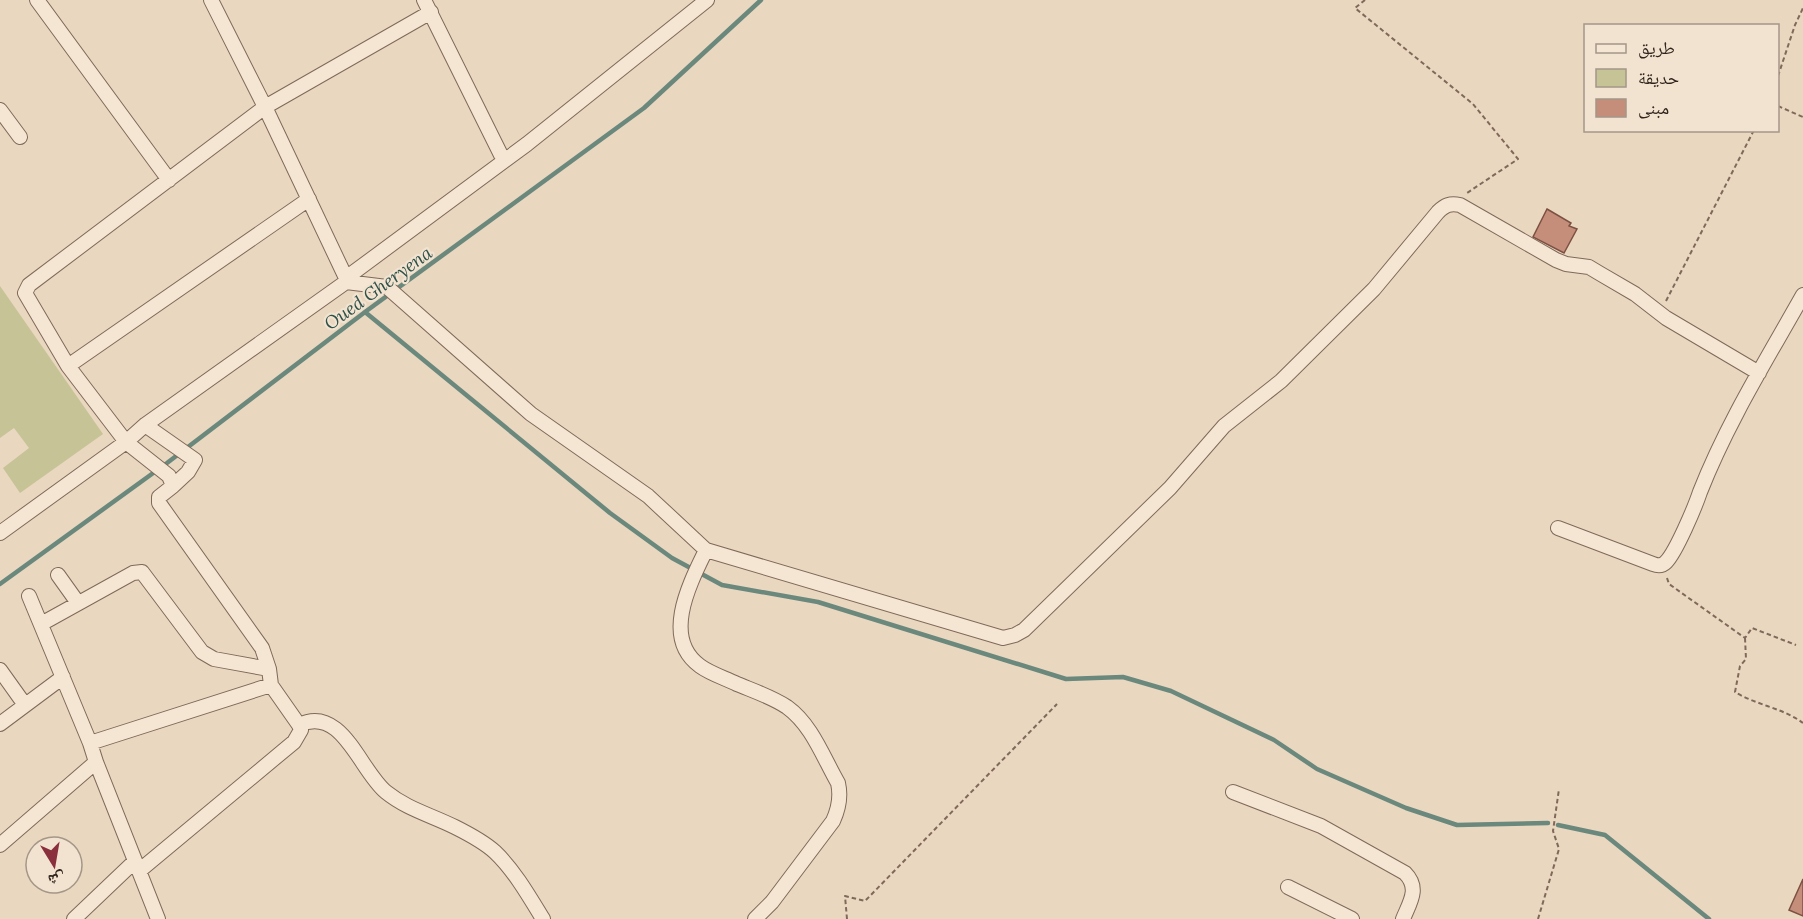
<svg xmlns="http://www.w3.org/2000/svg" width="1803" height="919" font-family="Lora,'Noto Naskh Arabic',serif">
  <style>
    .green { fill: #c6c496 }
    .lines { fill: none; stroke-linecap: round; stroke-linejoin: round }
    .stream { stroke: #6b887d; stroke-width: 4.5 }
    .building { fill: #c48e7a; stroke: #7d5142; stroke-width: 1.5 }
    .minor-casing { stroke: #80695a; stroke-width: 16 }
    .path { stroke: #80695a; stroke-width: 2; stroke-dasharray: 4.5 3; stroke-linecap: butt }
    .minor { stroke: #f5e6d3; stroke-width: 14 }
    .labels { text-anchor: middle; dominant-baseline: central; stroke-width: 4.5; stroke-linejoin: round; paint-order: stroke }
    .water-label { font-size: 18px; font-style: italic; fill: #2d5049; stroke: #f1e3cf }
  </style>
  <rect width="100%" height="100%" fill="#e9d7c0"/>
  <path class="green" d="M0,286L103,434L20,493L3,468L29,448L14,428L0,438Z"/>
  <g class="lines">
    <path class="stream" d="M365,312L610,513L672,558L722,585L818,602L1066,679L1123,677L1171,691L1274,740L1317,769L1406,808L1457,825L1548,823
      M0,584L167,463L365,312L644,108L761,0
      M1558,825L1605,835L1709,919"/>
  </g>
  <path class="building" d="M1547,209L1571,223L1569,226L1577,229L1564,253L1533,237Z
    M1803,879V916L1789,910Z"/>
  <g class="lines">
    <g class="minor-casing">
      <path id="minor" d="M37,0L169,180
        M211,0L265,107L431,12
        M424,0L501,155
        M0,110L20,137
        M346,282L387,287L531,414L648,496L706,550L1003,638L1015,635L1024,630L1170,488L1224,426L1281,381L1374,289L1438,212C1445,205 1450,203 1460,205L1556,260L1566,264L1589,267L1599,273L1635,294L1666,318L1759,373
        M68,366L309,199
        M145,425L195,460L188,472L173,486
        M1558,528L1653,564C1658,566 1662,566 1666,562C1676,552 1695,507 1700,492C1727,423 1767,359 1803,295
        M0,533L126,442L145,425L346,282V278L527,144L707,0
        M706,550C690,583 661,638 700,666C711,674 725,678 737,684C754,691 772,697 787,707C812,725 823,757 838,783C841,796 839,808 833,821L772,902L755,919
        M58,575L78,603
        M41,624L133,573L142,572L202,652L214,659L269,669
        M0,670L25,705
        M0,724L63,677
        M299,725C342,704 360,771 386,792C407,809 431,815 455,827C469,834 484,842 495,852C514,870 529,896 543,919
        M90,743L271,685L269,669L262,648L159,503V497L173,486L169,476L126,442L68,366L25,293L29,285L265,107L346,278
        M96,762L158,919
        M1233,792L1321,826L1405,873C1420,888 1410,902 1403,919
        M0,845L96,762L90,743L29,596
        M139,871L294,742L301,730L299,725L271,685
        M1288,887L1352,919
        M74,919L135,861"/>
    </g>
    <path class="path" d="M1365,0L1355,8L1473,104L1518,159L1467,193
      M1778,76L1795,25L1803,8
      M1778,106L1803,117
      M1666,301L1754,130
      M1667,578L1669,584L1745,638L1752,628L1796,645
      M1745,638L1746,659L1740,666L1735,692C1756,705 1783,708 1803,723
      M847,919L845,896L865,901L1057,704
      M1538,919L1559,849L1553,831L1559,789"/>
    <use href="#minor" class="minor"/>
  </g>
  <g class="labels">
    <g class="water-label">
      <text transform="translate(378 288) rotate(-36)">Oued Gheryena</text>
    </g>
  </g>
  <rect x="1584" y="24" width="195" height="108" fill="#f1e3cf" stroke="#a49788" stroke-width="1.5"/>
  <rect x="1596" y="44" width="30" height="9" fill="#f5e6d3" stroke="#a49788" stroke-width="1.5"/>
  <text x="1638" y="54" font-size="18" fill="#31241d">طريق</text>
  <rect x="1596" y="69" width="30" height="18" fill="#c6c496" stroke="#a49788" stroke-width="1.5"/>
  <text x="1638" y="84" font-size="18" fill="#31241d">حديقة</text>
  <rect x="1596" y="99" width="30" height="18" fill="#c48e7a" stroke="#a49788" stroke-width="1.5"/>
  <text x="1638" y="114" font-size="18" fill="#31241d">مبنى</text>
  <g transform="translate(54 865) rotate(169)"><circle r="28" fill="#f1e3cf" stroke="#a49788" stroke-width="1.5"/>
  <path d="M0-4.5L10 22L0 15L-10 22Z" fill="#8a303d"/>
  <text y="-9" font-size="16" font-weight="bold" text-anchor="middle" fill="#31241d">ش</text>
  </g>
</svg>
